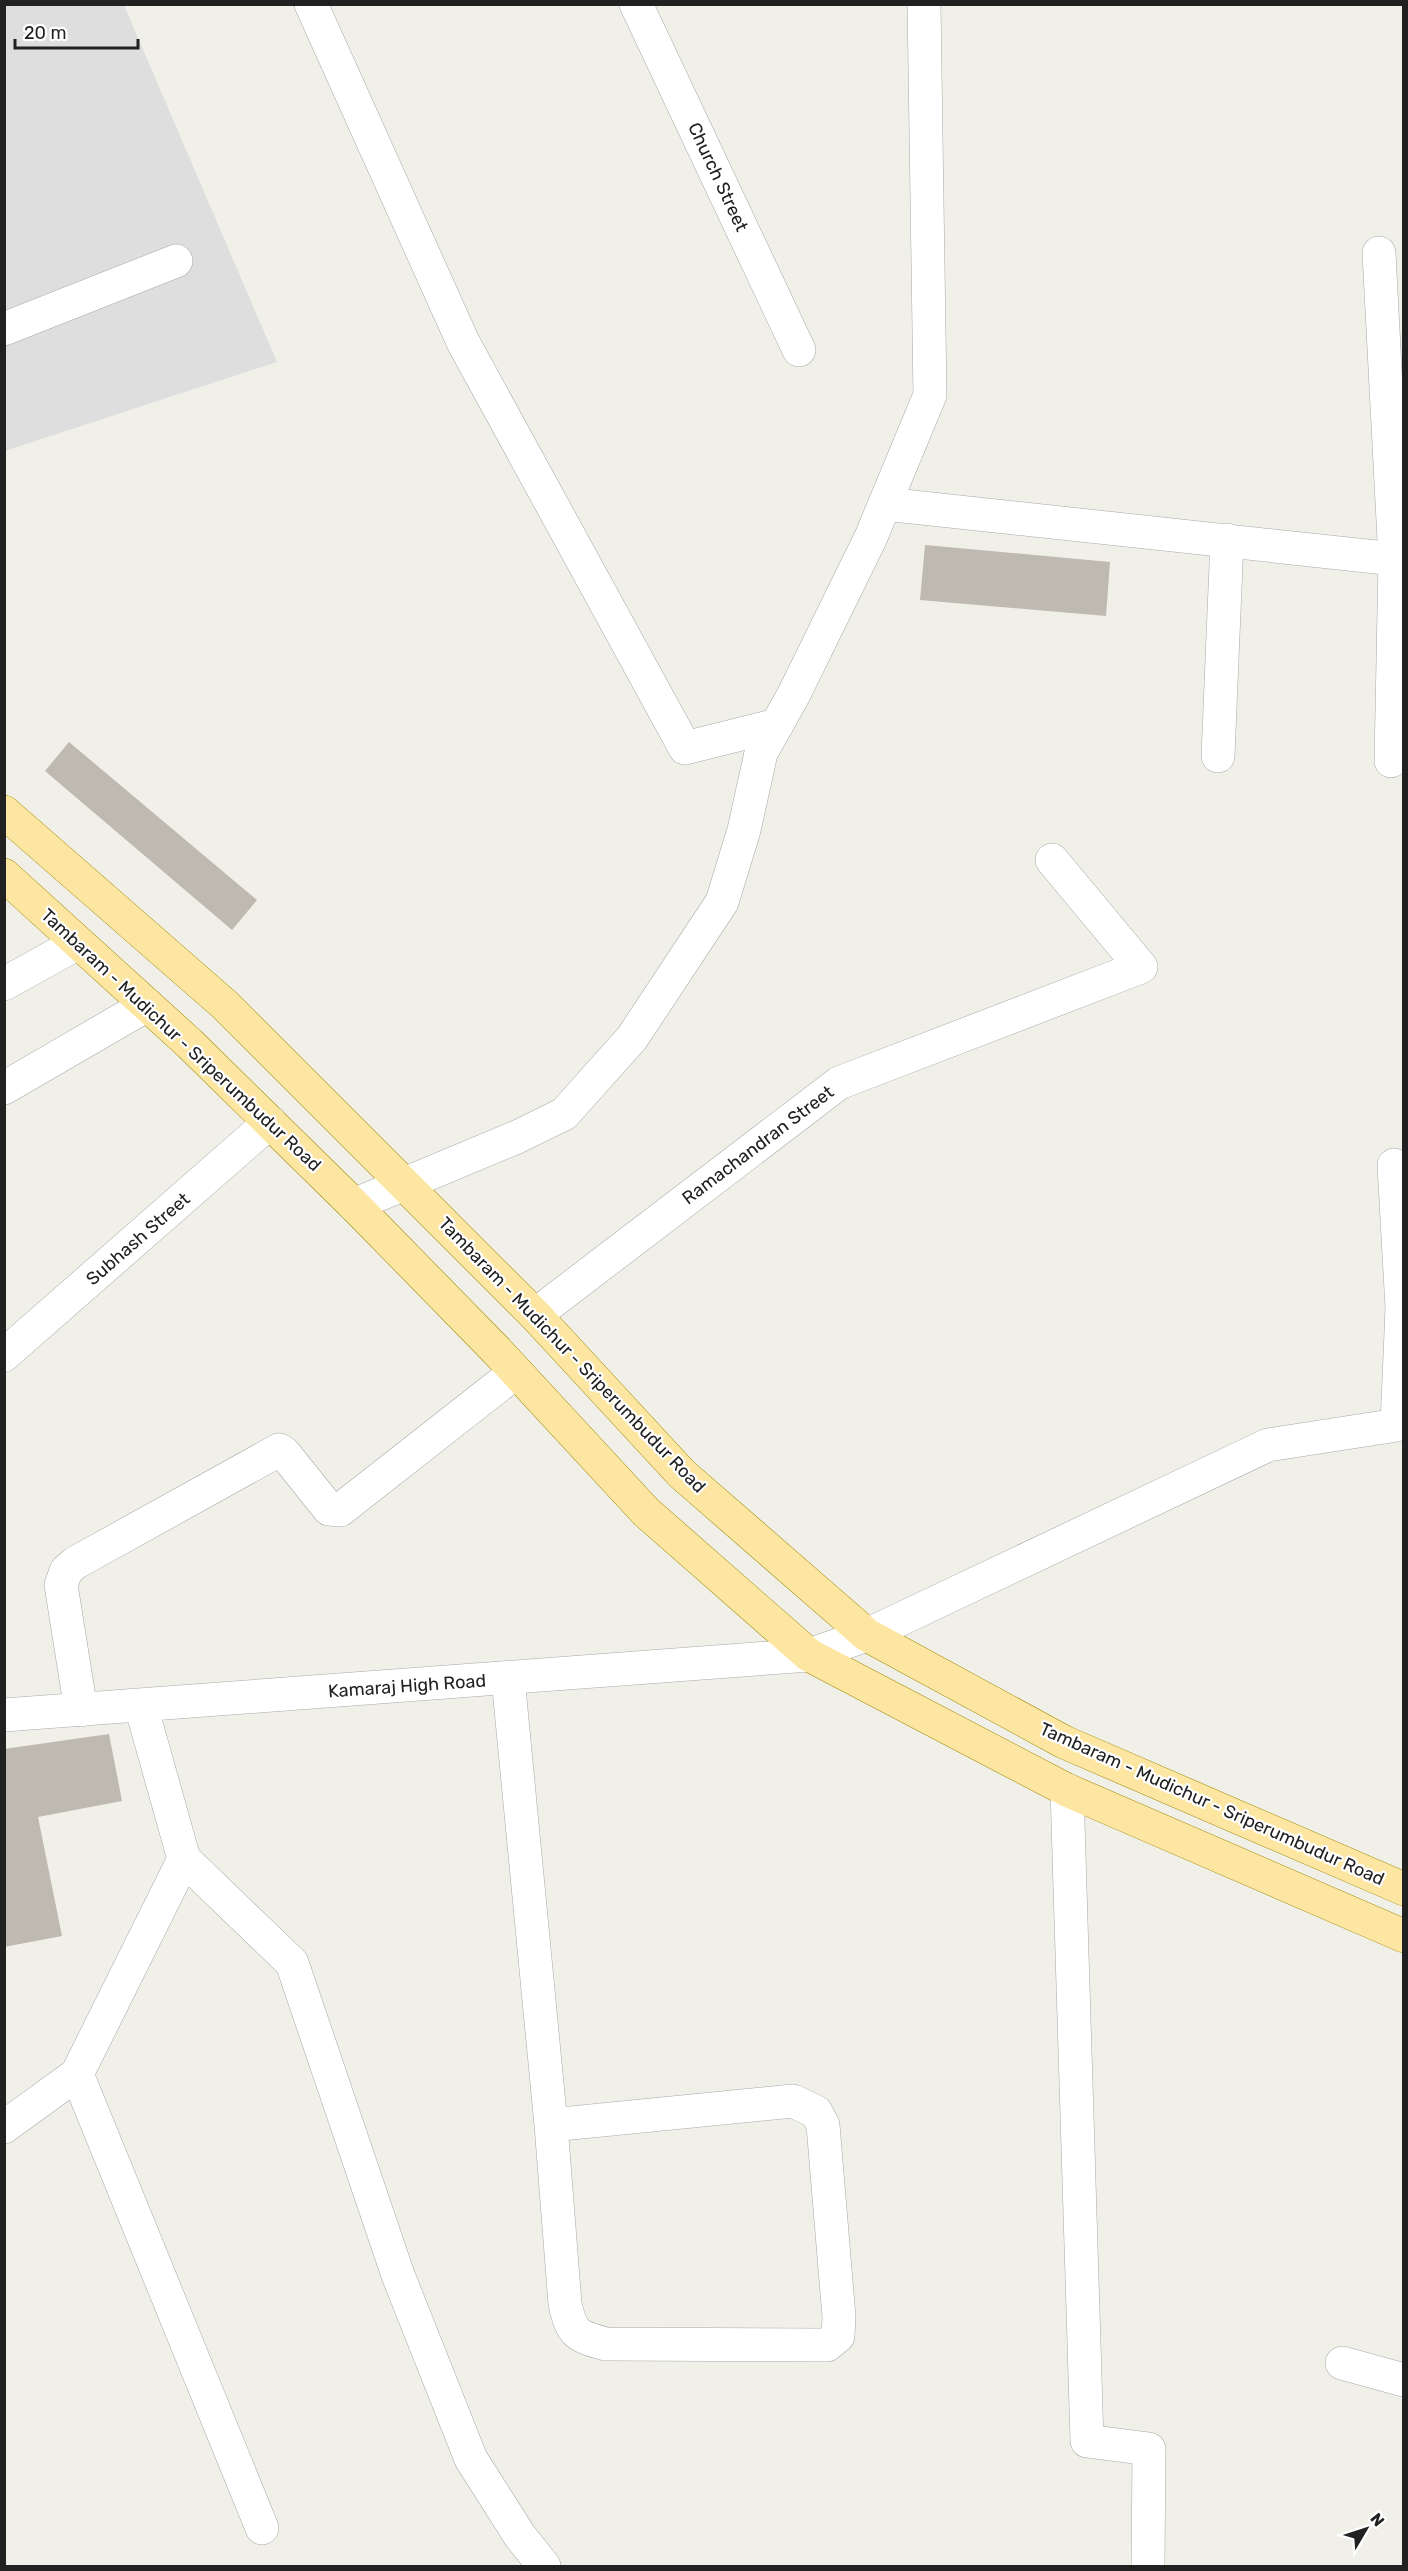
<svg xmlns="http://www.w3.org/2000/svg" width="1408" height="2571" font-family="Rubik,sans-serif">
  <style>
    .residential { fill: #dfdede }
    .building { fill: #beb9b1 }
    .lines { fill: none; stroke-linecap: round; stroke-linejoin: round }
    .minor-casing { stroke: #a8a8a8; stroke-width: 34 }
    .tertiary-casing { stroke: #a8a8a8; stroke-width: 34 }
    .primary-casing { stroke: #9d8801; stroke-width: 34 }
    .minor { stroke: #fff; stroke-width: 33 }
    .tertiary { stroke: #fff; stroke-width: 33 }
    .primary { stroke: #fce6a2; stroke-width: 33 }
    .labels { text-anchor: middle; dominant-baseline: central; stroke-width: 4.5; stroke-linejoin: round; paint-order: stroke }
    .street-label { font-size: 18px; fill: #212121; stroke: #fff }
  </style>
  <rect width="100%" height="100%" fill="#f1f0e8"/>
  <path class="residential" d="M4,5H124L277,362L5,451Z"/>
  <path class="building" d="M925,545L1110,562L1106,616L920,600Z
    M69,742L257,900L232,930L45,771Z
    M109,1734L122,1801L38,1817L62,1936L4,1947V1749Z"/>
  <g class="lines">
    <g class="minor-casing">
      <path id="minor" d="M311,4L463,342L685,748L777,725
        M636,4L799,350
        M1379,253L1395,559L1391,761
        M4,329L176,261
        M885,504L1404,560
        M1218,756L1227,540
        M4,984L78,943
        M4,1088L147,1005
        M354,1205L517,1137L564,1114L632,1038L722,902L744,830L761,753L794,694L871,537L930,395L924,4
        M535,1315L839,1083L1141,967L1052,860
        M4,1355L270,1122
        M867,1635L1268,1445L1397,1425L1402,1308L1394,1165
        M508,1678L551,2125L565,2304C572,2334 576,2336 606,2344L827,2345L838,2336L839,2317L823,2125L816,2112L793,2101L551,2125
        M141,1706L184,1859L77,2074L262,2528
        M81,1710L61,1585L66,1571L75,1563L279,1450L284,1453L329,1509L340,1510L516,1372
        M1067,1790L1087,2441L1149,2449L1148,2566
        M184,1859L292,1963L398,2275L471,2459L520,2536L544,2566
        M4,2127L77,2074
        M1342,2363L1404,2380"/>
    </g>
    <g class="tertiary-casing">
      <path id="tertiary" d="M4,1715L809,1655L867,1635"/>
    </g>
    <g class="primary-casing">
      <path id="primary" d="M4,812L225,1005L535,1315L682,1474L867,1635L1064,1742L1404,1889
        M4,875L189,1043L354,1205L497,1351L646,1512L809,1655L1067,1790L1404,1936"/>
    </g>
    <use href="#minor" class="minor"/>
    <use href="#tertiary" class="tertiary"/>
    <use href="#primary" class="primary"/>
  </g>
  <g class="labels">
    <g class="street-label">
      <text transform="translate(718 177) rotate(65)">Church Street</text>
      <text transform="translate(181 1040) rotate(43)">Tambaram - Mudichur - Sriperumbudur Road</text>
      <text transform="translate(758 1145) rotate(-37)">Ramachandran Street</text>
      <text transform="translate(138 1239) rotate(-41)">Subhash Street</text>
      <text transform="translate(572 1355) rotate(46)">Tambaram - Mudichur - Sriperumbudur Road</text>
      <text transform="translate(407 1686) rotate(-4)">Kamaraj High Road</text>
      <text transform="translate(1212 1804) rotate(24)">Tambaram - Mudichur - Sriperumbudur Road</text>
    </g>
  </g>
  <rect width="1408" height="2571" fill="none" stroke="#212121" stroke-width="12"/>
  <g transform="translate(1366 2529) rotate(51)" stroke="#ffffff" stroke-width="4.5" paint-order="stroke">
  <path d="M0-4.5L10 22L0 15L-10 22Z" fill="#212121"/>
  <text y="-9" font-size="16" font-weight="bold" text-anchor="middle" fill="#212121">N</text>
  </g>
  <path d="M15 39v9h123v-9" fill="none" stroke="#212121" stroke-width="3"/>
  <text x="24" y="39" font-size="18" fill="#212121" stroke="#ffffff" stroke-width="4.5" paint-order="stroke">20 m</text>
</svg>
